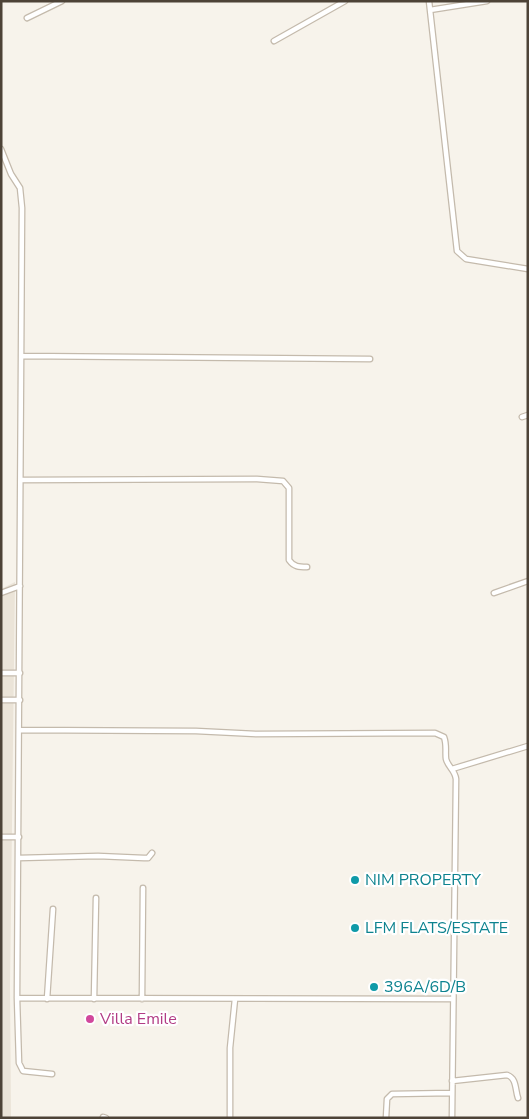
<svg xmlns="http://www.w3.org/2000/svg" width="529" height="1119" font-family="'Nunito Sans',sans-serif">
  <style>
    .residential { fill: #ebe4d8 }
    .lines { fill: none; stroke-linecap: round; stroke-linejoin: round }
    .minor-casing { stroke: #c4baac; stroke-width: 7 }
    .minor { stroke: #fff; stroke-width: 4.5 }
    .culture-dot { fill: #0f9aa8; stroke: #fff; stroke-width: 2 }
    .hotel-dot { fill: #d1479c; stroke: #fff; stroke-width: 2 }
    .labels { text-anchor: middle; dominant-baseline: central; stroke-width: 4.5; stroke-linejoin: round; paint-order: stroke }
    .culture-label { font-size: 16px; fill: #0d838f; stroke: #fff; text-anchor: start }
    .hotel-label { font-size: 16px; fill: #b23c85; stroke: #fff; text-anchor: start }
  </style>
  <rect width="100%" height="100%" fill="#f7f3eb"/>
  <path class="residential" d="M15,582L10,985L11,1118H1V589Z"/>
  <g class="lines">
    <g class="minor-casing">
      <path id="minor" d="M429,1L457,251L466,259L528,269
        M430,10L487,1
        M27,18L62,1
        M274,41L345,1
        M1,149L11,174L20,188L22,208L17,998L452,999
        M21,356L370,359
        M522,417L528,415
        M21,480L257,479L283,481L289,488V560C294,567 299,567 307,567
        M1,593L20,586
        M494,593L528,581
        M1,673H20
        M1,700H20
        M20,730L196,731L256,734L435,733L444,737C447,745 445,752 446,759C448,767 455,770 456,779L452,1118
        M452,769L528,746
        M1,837H19
        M19,858L98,856L144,858H148L152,853
        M17,998L19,1063L23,1071L52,1074
        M47,999L53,909
        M94,999L96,898
        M142,999L143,888
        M452,1081L507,1075C517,1078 515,1090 518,1098
        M103,1117L106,1118
        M230,1118V1048L235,999
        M386,1118L387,1099L392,1094L452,1093"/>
    </g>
    <use href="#minor" class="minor"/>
  </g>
  <g class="culture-dot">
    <circle cx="355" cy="880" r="5"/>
    <circle cx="355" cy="928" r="5"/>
    <circle cx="374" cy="987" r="5"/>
  </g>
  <circle class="hotel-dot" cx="90" cy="1019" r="5"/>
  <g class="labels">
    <g class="culture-label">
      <text x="365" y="880">NIM PROPERTY</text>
      <text x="365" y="928">LFM FLATS/ESTATE</text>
      <text x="384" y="987">396A/6D/B</text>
    </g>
    <g class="hotel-label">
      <text x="100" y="1019">Villa Emile</text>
    </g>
  </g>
  <rect width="529" height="1119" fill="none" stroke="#4d4337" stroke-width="5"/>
</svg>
